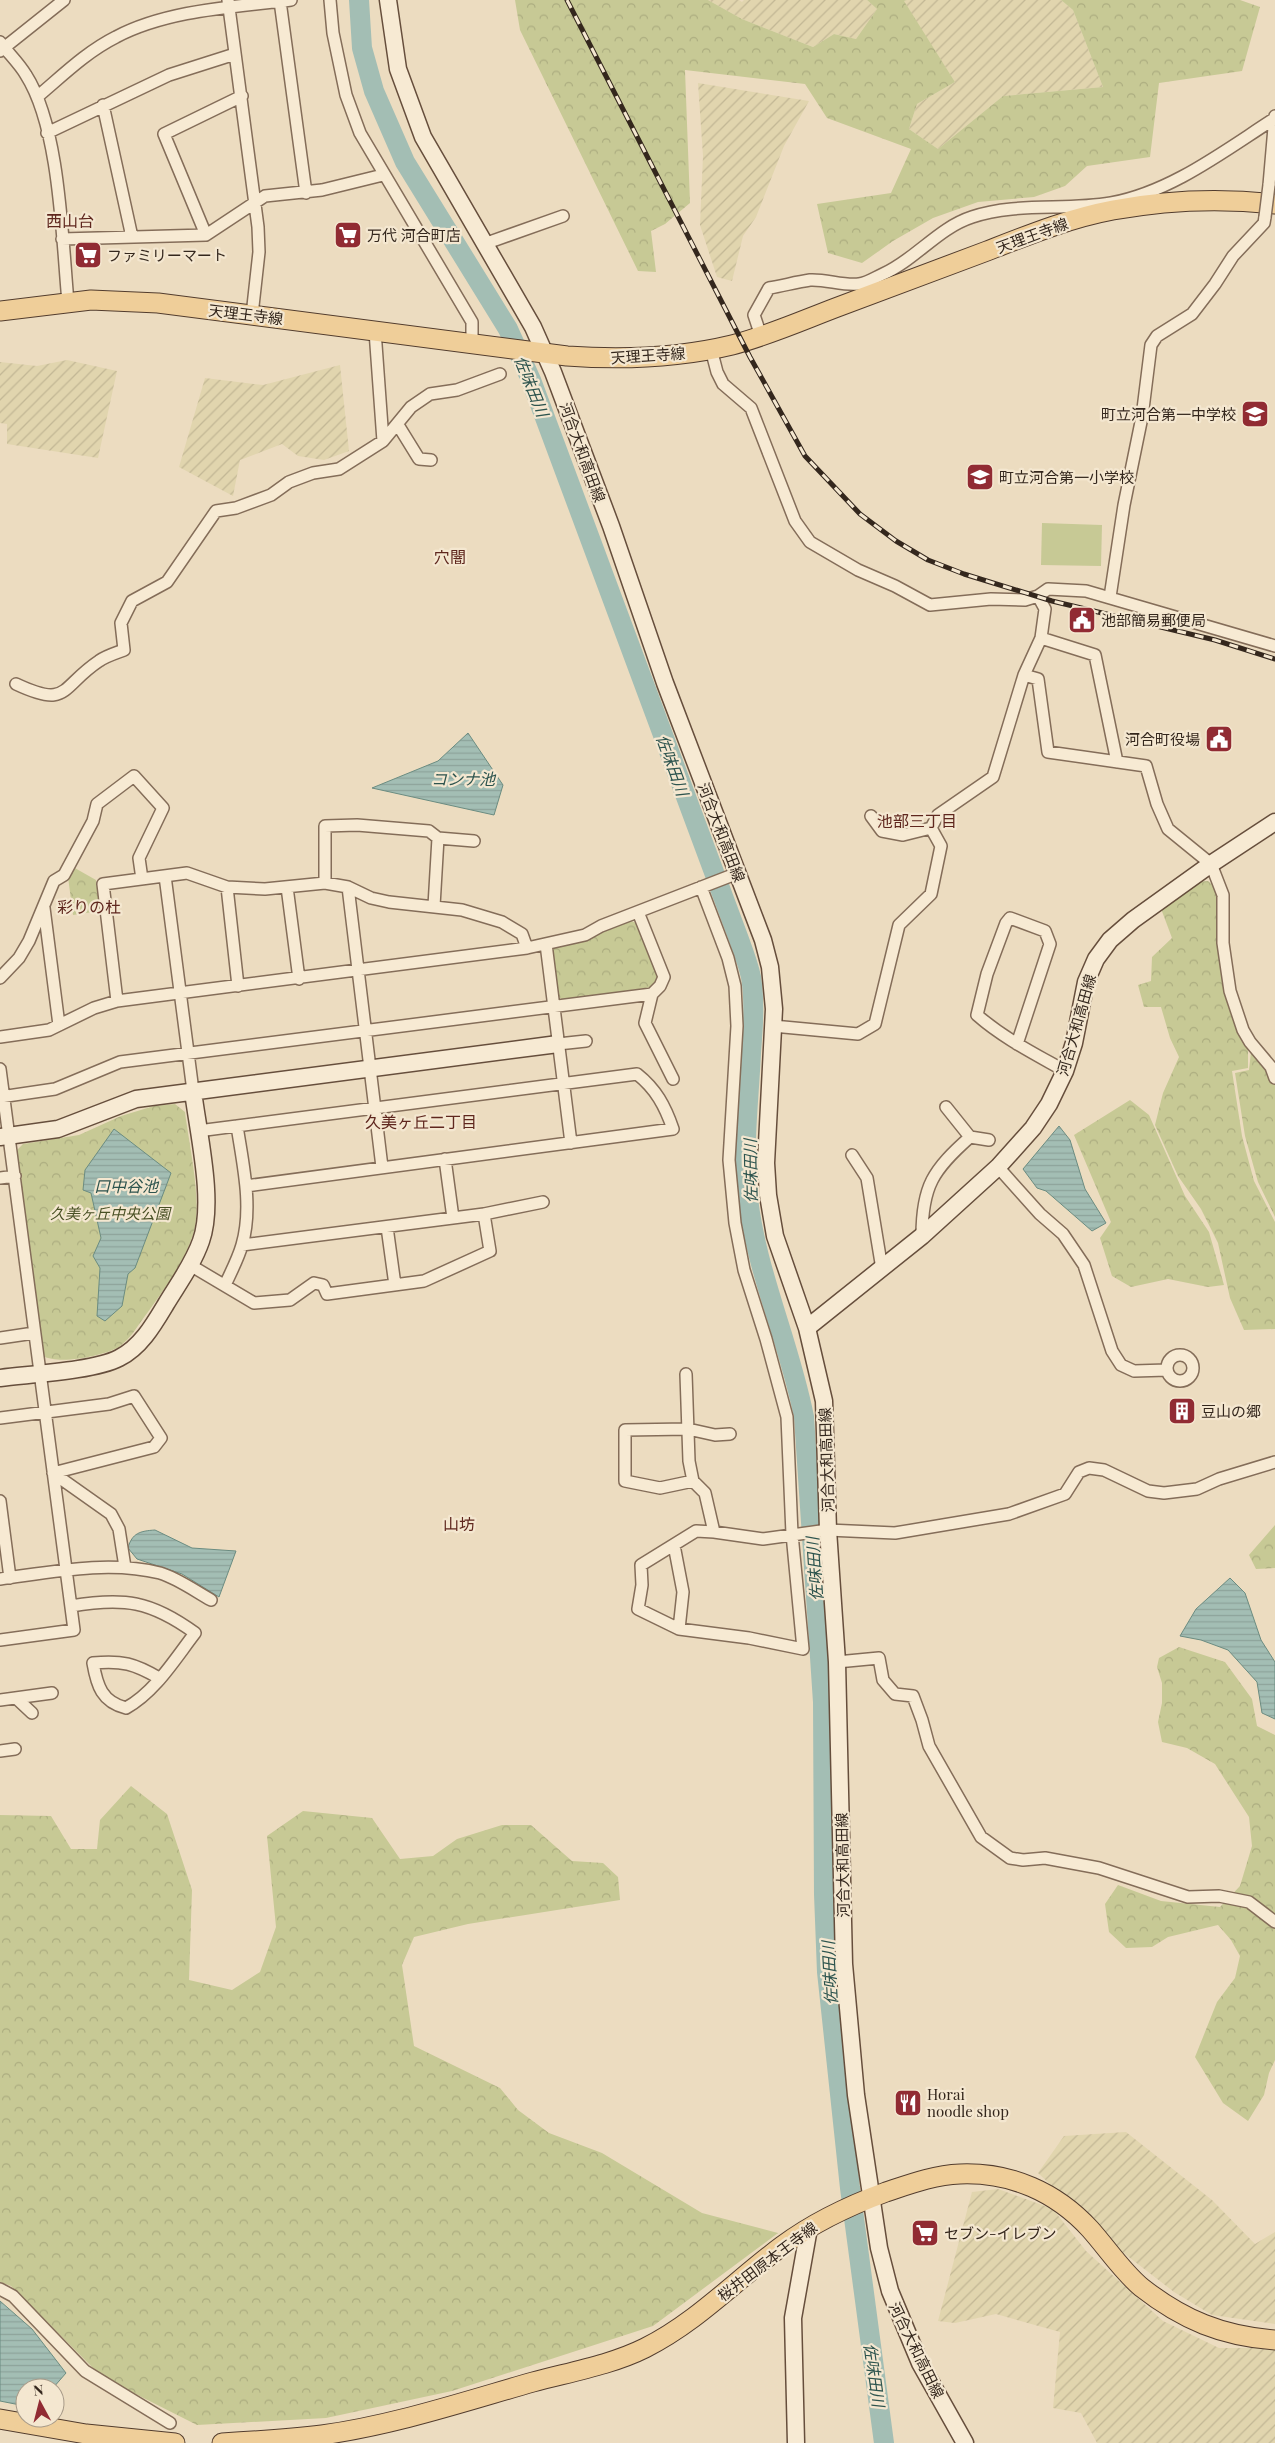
<svg xmlns="http://www.w3.org/2000/svg" width="1275" height="2443" font-family="'Playfair Display','Noto Sans JP',serif">
  <style>
    .farmland { fill: url(#farmland-furrows) }
    .forest { fill: url(#forest-crowns) }
    .pitch { fill: #c7c995 }
    .water { fill: url(#water-rules); stroke: #6b8c81 }
    .lines { fill: none; stroke-linecap: round; stroke-linejoin: round }
    .river { stroke: #a3beb4; stroke-width: 20 }
    .street-casing { stroke: #846d59; stroke-width: 14 }
    .secondary-casing { stroke: #664e3c; stroke-width: 19 }
    .primary-casing { stroke: #523c2d; stroke-width: 21 }
    .street { stroke: #f7ead3; stroke-width: 11 }
    .secondary { stroke: #f7ead3; stroke-width: 16 }
    .primary { stroke: #efce99; stroke-width: 19 }
    .rail-casing { stroke: #34271d; stroke-width: 5 }
    .rail { stroke: #f4e7d0; stroke-width: 3; stroke-dasharray: 9; stroke-linecap: butt }
    .street-bridge-casing { stroke: #846d59; stroke-width: 14; stroke-linecap: butt }
    .street-bridge { stroke: #f7ead3; stroke-width: 11 }
    .labels { text-anchor: middle; dominant-baseline: central; stroke-width: 4.5; stroke-linejoin: round; paint-order: stroke }
    .poi-label { font-size: 15px; fill: #34271d; stroke: #f4e7d0; text-anchor: start }
    .street-label { font-size: 15px; fill: #34271d; stroke: #f4e7d0 }
    .park-label { font-size: 15px; font-style: italic; fill: #485024; stroke: #f4e7d0 }
    .neighbourhood-label { font-size: 16px; fill: #5f271e; stroke: #f4e7d0 }
    .water-label { font-size: 16px; font-style: italic; fill: #2d544e; stroke: #f4e7d0 }
  </style>
  <defs>
    <pattern id="farmland-furrows" width="10" height="10" patternUnits="userSpaceOnUse" patternTransform="scale(1.25)"><rect width="10" height="10" fill="#e1d5ae"/><path d="M-1 1l2-2M0 10L10 0M9 11l2-2" fill="none" stroke="#c2b795"/></pattern>
    <pattern id="forest-crowns" width="20" height="18" patternUnits="userSpaceOnUse" patternTransform="scale(1.25)"><rect width="20" height="18" fill="#c7c995"/><path d="M2 6a3 3 0 1 1 6 0M12 15a3 3 0 1 1 6 0" fill="none" stroke="#acad80"/></pattern>
    <pattern id="water-rules" width="6" height="5" patternUnits="userSpaceOnUse" patternTransform="scale(1.25)"><rect width="6" height="5" fill="#a3beb4"/><path d="M0 2.5h6" fill="none" stroke="#8da39a"/></pattern>
  </defs>
  <rect width="100%" height="100%" fill="#ecdcc0"/>
  <path class="farmland" d="M708,0H739L742,2L744,0H867L877,9L856,39L834,34L813,47L742,19Z
    M907,0H1061L1073,10L1103,87L1003,96L938,149L909,129L917,104L955,82L903,1Z
    M698,83L809,101L784,146L756,217L743,236L732,281L717,277L700,225L703,156Z
    M67,360L117,371L98,458L7,444V424L0,423V362L37,366Z
    M340,365L349,451L324,460L298,456L282,444L240,460L233,496L179,467L205,378L263,385Z
    M1126,2132L1212,2200L1255,2244L1275,2232V2324L1212,2315L1174,2292L1121,2251L1038,2173L1064,2136Z
    M998,2189L1053,2209L1086,2251L1163,2321L1219,2348H1275V2443H1097L1081,2413L1053,2408L1060,2332L996,2314L955,2323L938,2321L972,2192Z"/>
  <path class="forest" d="M515,0H708L742,19L813,47L834,34L856,39L877,9L867,0H907L904,1L955,82L917,104L909,129L938,149L1003,96L1103,87L1073,10L1061,0H1240L1260,7L1242,71L1159,83L1150,157L1087,166L1065,186L1034,197L978,202L933,218L893,241L862,263L828,253L817,204L891,193L911,149L827,118L805,84L685,70L690,203L665,224L651,231L656,272L638,271L520,30Z
    M73,867L96,880L100,911L73,915L68,877Z
    M1208,881L1217,889V945L1235,1026L1248,1049V1068L1232,1071L1242,1136L1254,1181L1275,1222V1329L1244,1330L1230,1298L1218,1243L1201,1209L1178,1176L1155,1125L1163,1093L1179,1057L1170,1038L1161,1007H1144L1138,985L1151,981L1152,957L1172,938L1160,906L1195,882Z
    M629,920L636,923L658,973V980L652,987L563,1000L557,996L551,950L557,944Z
    M1251,1052L1270,1075L1275,1077V1217L1258,1182L1245,1136L1235,1073L1249,1070Z
    M1130,1100L1149,1115L1185,1196L1209,1232L1224,1285L1208,1287L1168,1279L1131,1287L1112,1276L1100,1238L1111,1222L1074,1135Z
    M175,1104L185,1112C189,1145 202,1199 194,1231C185,1265 153,1304 133,1333C129,1338 124,1343 119,1347C103,1356 59,1365 43,1356L17,1150L23,1144L79,1135L121,1116L154,1106Z
    M1275,1525V1568L1256,1569L1249,1555Z
    M1179,1647L1225,1662L1252,1699L1257,1726L1275,1735V2060L1269,2073L1264,2095L1248,2121L1223,2103L1195,2057L1217,2002L1235,1978L1240,1956L1231,1940L1218,1925L1168,1937L1152,1947L1126,1948L1109,1932L1105,1904L1118,1885L1161,1901L1220,1907L1240,1886L1252,1846L1249,1817L1215,1764L1187,1748L1162,1742L1158,1722L1162,1703V1683L1157,1667L1159,1658Z
    M131,1786L167,1814L192,1890L189,1980L232,1990L260,1972L276,1927L267,1836L303,1811L372,1818L400,1859L433,1856L457,1839L502,1825H531L572,1861L603,1863L618,1877L620,1900L468,1924L414,1937L402,1965L414,2046L500,2088L518,2110L549,2133L602,2153L702,2213L778,2233L653,2326L452,2391L326,2418L197,2425L102,2377L11,2286L0,2282V1815L51,1816L71,1849H97L100,1820Z"/>
  <path class="pitch" d="M1042,523L1102,525L1101,566L1041,565Z"/>
  <path class="water" d="M468,733L503,785L494,815L372,788L438,761Z
    M1059,1126L1070,1140L1085,1189L1106,1223L1092,1231L1046,1191L1037,1188L1023,1169Z
    M114,1129L171,1173L135,1268L128,1274L122,1306L105,1321L97,1316L100,1268L93,1256L101,1238L91,1193L83,1190L85,1170Z
    M155,1530L192,1548L236,1551L219,1597L182,1574L137,1559L128,1548C132,1533 140,1531 155,1530Z
    M1230,1578L1245,1593L1261,1640L1275,1662V1719L1262,1713L1257,1682L1228,1650L1201,1640L1180,1636L1196,1609Z
    M0,2301L32,2329L66,2373L53,2388H25V2406L0,2401Z"/>
  <g class="lines">
    <path class="river" d="M359,0L362,48L374,91L405,162L508,329L531,380L737,934C742,948 748,963 751,977C755,1002 753,1028 751,1053C749,1098 743,1144 747,1189C754,1268 789,1340 804,1417L823,1702L824,1894L827,1972L850,2188L884,2443"/>
    <g class="street-casing">
      <path id="street" d="M228,0L258,227L259,252L252,315
        M330,0L333,33L346,95L360,133L472,322V344
        M280,1L306,193
        M0,42C8,53 19,63 26,75C60,128 62,239 68,302
        M0,51L64,0
        M37,97C62,76 86,52 116,37C167,10 234,7 291,0
        M103,105L132,237
        M47,133L169,75L235,54
        M1269,185L1275,116
        M206,235L164,134L242,96
        M62,239L206,235L265,196L322,190L383,175
        M484,244L563,216
        M375,331L383,441
        M761,336L754,315L769,288C782,286 796,282 810,280C826,279 843,286 859,284C867,283 876,277 883,274C915,260 938,228 972,217C1016,202 1065,211 1111,203C1171,192 1224,151 1274,119
        M711,349L717,372L723,384L751,408L795,521L810,542L858,570L895,586L930,605L991,599L1025,600L1038,596L1048,589L1086,591L1275,646
        M398,425L419,459L431,460
        M1110,597L1124,505L1142,417L1151,345L1157,336L1192,314L1215,284L1233,256L1264,223L1265,217
        M1041,638L1095,655L1117,762
        M1024,675L1038,679L1048,752L1146,766L1157,804L1168,829L1211,864L1223,895V943L1230,991L1243,1030L1250,1042L1271,1067L1275,1078
        M16,684C69,709 60,687 99,661C106,656 116,653 124,650L121,623L132,601L167,582L216,511L236,508L271,495L289,482L313,473L339,469L383,441L411,407L430,394L457,390L500,374
        M871,816L882,831L903,835L931,828
        M438,838L474,841
        M165,876L193,1091
        M325,883V826L357,825L429,831L438,838L434,906
        M227,887L238,986
        M287,887L299,979
        M348,887L382,1167
        M701,887L728,958L735,986L737,1026L729,1160L735,1223L744,1270L766,1339L787,1417L792,1534L803,1649L749,1638L679,1629L638,1609L642,1585L641,1565L696,1531L714,1532
        M44,908L59,1025
        M546,944L571,1143
        M0,978L19,958L29,941L54,881L64,875L93,821L97,804L134,776L163,808L139,858L142,879
        M652,994L645,1023L673,1079
        M117,1001L103,884L187,873L227,887L265,889L325,883L348,887L371,898L389,902L462,910L502,922L522,934L527,948
        M773,1026L858,1034L875,1024L899,925L931,894L941,846L931,828L938,815L993,777L1024,675L1041,638L1045,609L1038,596
        M0,1037L49,1030L94,1008L117,1001L527,948L585,935L601,926L738,873
        M558,1044L586,1041
        M1017,1044L1050,944L1045,931L1010,918L1006,923L987,974L977,1015C1003,1038 1035,1054 1065,1071
        M0,1069L74,1630L0,1640
        M0,1097L55,1089L120,1062L652,994L660,986L664,977L638,912
        M198,1131L637,1074C656,1089 665,1106 673,1129L246,1186
        M970,1137L989,1140
        M852,1155L867,1178L882,1269
        M445,1159L453,1218
        M998,1167L1040,1214L1063,1234L1084,1265L1112,1351L1121,1365L1134,1371L1167,1370
        M0,1178L15,1176
        M484,1214L543,1202
        M387,1227L395,1285
        M922,1236C922,1186 933,1170 970,1137L946,1107
        M190,1265L254,1303L290,1300L314,1283L323,1285L327,1294L424,1281L490,1251L484,1214L242,1245
        M225,1285C231,1272 238,1259 242,1245C253,1207 243,1165 237,1126
        M0,1338L34,1333
        M1167 1368a13 13 0 1 1 26 0a13 13 0 1 1-26 0Z
        M686,1374L689,1461L693,1481L705,1493L714,1532L763,1539L828,1530L895,1533L1009,1514L1065,1494L1079,1472L1089,1468L1104,1470L1148,1491L1164,1493L1197,1489L1219,1479L1275,1462
        M0,1418L109,1404L134,1396L161,1438L154,1447L53,1473
        M53,1473L111,1514L119,1529L125,1567
        M693,1481L660,1488L625,1481V1430L688,1429L715,1435L730,1434
        M0,1501L10,1578
        M674,1545L683,1592L679,1629
        M0,1579C52,1572 108,1560 160,1573C177,1578 195,1591 211,1600
        M71,1606C124,1597 151,1601 195,1633C175,1659 155,1692 126,1708C102,1702 97,1686 93,1663C122,1660 135,1664 159,1678
        M837,1662L879,1658L883,1680L895,1694L913,1696L922,1720L929,1746L981,1837L1010,1858L1023,1860L1045,1858L1099,1868L1188,1897L1219,1896L1249,1902L1275,1922
        M16,1698L32,1713
        M0,1700L52,1693
        M0,1751L15,1749
        M0,2289L13,2296L85,2371L170,2423"/>
    </g>
    <g class="secondary-casing">
      <path id="secondary" d="M388,0L398,69L423,137L533,327L553,372L611,526L665,683L763,940L770,967L774,1009L766,1163L768,1195L775,1236L807,1328L824,1401L828,1530L837,1662L844,1964L856,2095L879,2248L890,2291L920,2363L965,2443
        M0,1137L58,1129L136,1099L558,1044
        M807,1328L922,1236L998,1167L1033,1128L1049,1104L1065,1071L1074,1043L1086,982L1096,959L1110,940L1133,920L1211,864L1275,822
        M0,1378C31,1374 94,1371 119,1358C141,1347 154,1324 166,1304C178,1284 193,1264 201,1241C215,1202 198,1133 193,1091
        M796,2443L793,2318L809,2228"/>
    </g>
    <g class="primary-casing">
      <path id="primary" d="M0,311L91,300L158,303L567,356C622,360 678,358 732,345C767,336 801,321 835,308C886,289 937,270 987,251C1028,235 1070,218 1113,210C1167,200 1221,198 1275,204
        M0,2419L86,2434L175,2443
        M222,2443C256,2441 289,2439 322,2435C394,2425 463,2402 533,2382C570,2372 611,2365 645,2348C697,2322 736,2280 782,2246C814,2222 848,2206 886,2192C910,2184 934,2175 960,2174C1011,2172 1056,2192 1090,2229C1107,2248 1122,2271 1141,2287C1183,2320 1222,2336 1275,2340"/>
    </g>
    <use href="#street" class="street"/>
    <use href="#secondary" class="secondary"/>
    <use href="#primary" class="primary"/>
    <g class="rail-casing">
      <path id="rail" d="M567,0L750,357L805,456L860,514L896,541L928,560L964,574L1052,601L1215,640L1275,659"/>
    </g>
    <use href="#rail" class="rail"/>
    <g class="street-bridge-casing">
      <path id="street-bridge" d="M1265,217L1269,185"/>
    </g>
    <use href="#street-bridge" class="street-bridge"/>
  </g>
  <defs>
    <g id="supermarket-square" transform="scale(1.4375)"><rect x="-9" y="-9" width="18" height="18" rx="4" fill="#912b33" stroke="#f4e7d0"/><path d="M-6-5.5h2.5l.6 2H6L4.5 2H-2.5L-4.4-4H-6ZM-1.5 3.2a1.3 1.3 0 1 0 .1 0ZM3 3.2a1.3 1.3 0 1 0 .1 0Z" fill="#fff"/></g>
    <g id="school-square" transform="scale(1.4375)"><rect x="-9" y="-9" width="18" height="18" rx="4" fill="#912b33" stroke="#f4e7d0"/><path d="M0-5L7-2L0 1L-7-2ZM-4 1L0 2.5L4 1V4Q0 6-4 4Z" fill="#fff"/></g>
    <g id="civic-square" transform="scale(1.4375)"><rect x="-9" y="-9" width="18" height="18" rx="4" fill="#912b33" stroke="#f4e7d0"/><path d="M-.6-6.5H3V-4.5H.6V-3L4-1V1h2V6H-6V1h2V-1L-.6-3ZM-1.2 2.5V6h2.4V2.5Z" fill="#fff"/></g>
    <g id="building-square" transform="scale(1.4375)"><rect x="-9" y="-9" width="18" height="18" rx="4" fill="#912b33" stroke="#f4e7d0"/><path d="M-4-6H4V6H1V3H-1V6H-4ZM-2.5-4.3h1.7v1.8h-1.7ZM.8-4.3h1.7v1.8H.8ZM-2.5-1h1.7V.8h-1.7ZM.8-1h1.7V.8H.8Z" fill="#fff"/></g>
    <g id="restaurant-square" transform="scale(1.4375)"><rect x="-9" y="-9" width="18" height="18" rx="4" fill="#912b33" stroke="#f4e7d0"/><path d="M-5-6h1v4h1v-4h1v4h1v-4h1v5L-1.5 .5V6h-2V.5L-5-1ZM5-6V6H3V1.5H1.5Q1.5-4 5-6Z" fill="#fff"/></g>
  </defs>
  <g fill-rule="evenodd">
    <use href="#supermarket-square" x="348" y="235"/>
    <use href="#supermarket-square" x="88" y="255"/>
    <use href="#school-square" x="1255" y="414"/>
    <use href="#school-square" x="980" y="477"/>
    <use href="#civic-square" x="1082" y="620"/>
    <use href="#civic-square" x="1219" y="739"/>
    <use href="#building-square" x="1182" y="1411"/>
    <use href="#restaurant-square" x="908" y="2103"/>
    <use href="#supermarket-square" x="925" y="2233"/>
  </g>
  <g class="labels">
    <g class="poi-label">
      <text x="367" y="235">万代 河合町店</text>
      <text x="107" y="255">ファミリーマート</text>
      <text x="1236" y="414" text-anchor="end">町立河合第一中学校</text>
      <text x="999" y="477">町立河合第一小学校</text>
      <text x="1101" y="620">池部簡易郵便局</text>
      <text x="1200" y="739" text-anchor="end">河合町役場</text>
      <text x="1201" y="1411">豆山の郷</text>
      <text x="927" y="2094">Horai<tspan x="927" dy="17">noodle shop</tspan></text>
      <text x="944" y="2233">セブン-イレブン</text>
    </g>
    <g class="street-label">
      <text transform="translate(1032 235) rotate(-20)">天理王寺線</text>
      <text transform="translate(246 314) rotate(7)">天理王寺線</text>
      <text transform="translate(648 355) rotate(-4)">天理王寺線</text>
      <text transform="translate(583 452) rotate(70)">河合大和高田線</text>
      <text transform="translate(722 832) rotate(69)">河合大和高田線</text>
      <text transform="translate(1076 1025) rotate(-74)">河合大和高田線</text>
      <text transform="translate(826 1460) rotate(-92)">河合大和高田線</text>
      <text transform="translate(842 1865) rotate(-91)">河合大和高田線</text>
      <text transform="translate(767 2261) rotate(-37)">桜井田原本王寺線</text>
      <text transform="translate(917 2350) rotate(64)">河合大和高田線</text>
    </g>
    <g class="park-label">
      <text x="110" y="1213">久美ヶ丘中央公園</text>
    </g>
    <g class="neighbourhood-label">
      <text x="70" y="220">西山台</text>
      <text x="450" y="556">穴闇</text>
      <text x="917" y="820">池部三丁目</text>
      <text x="89" y="906">彩りの杜</text>
      <text x="421" y="1121">久美ヶ丘二丁目</text>
      <text x="459" y="1523">山坊</text>
    </g>
    <g class="water-label">
      <text transform="translate(532 386) rotate(68)">佐味田川</text>
      <text transform="translate(673 765) rotate(70)">佐味田川</text>
      <text x="463" y="778">コンナ池</text>
      <text transform="translate(750 1171) rotate(-91)">佐味田川</text>
      <text x="126" y="1185">口中谷池</text>
      <text transform="translate(814 1569) rotate(-94)">佐味田川</text>
      <text transform="translate(829 1973) rotate(-93)">佐味田川</text>
      <text transform="translate(875 2375) rotate(82)">佐味田川</text>
    </g>
  </g>
  <g transform="translate(40 2403) rotate(353)"><circle r="24" fill="#f4e7d0" stroke="#a79a88"/>
  <path d="M0-4L9 19L0 12L-9 19Z" fill="#912b33"/>
  <text y="-8" font-size="14" font-weight="bold" text-anchor="middle" fill="#34271d">N</text>
  </g>
</svg>
